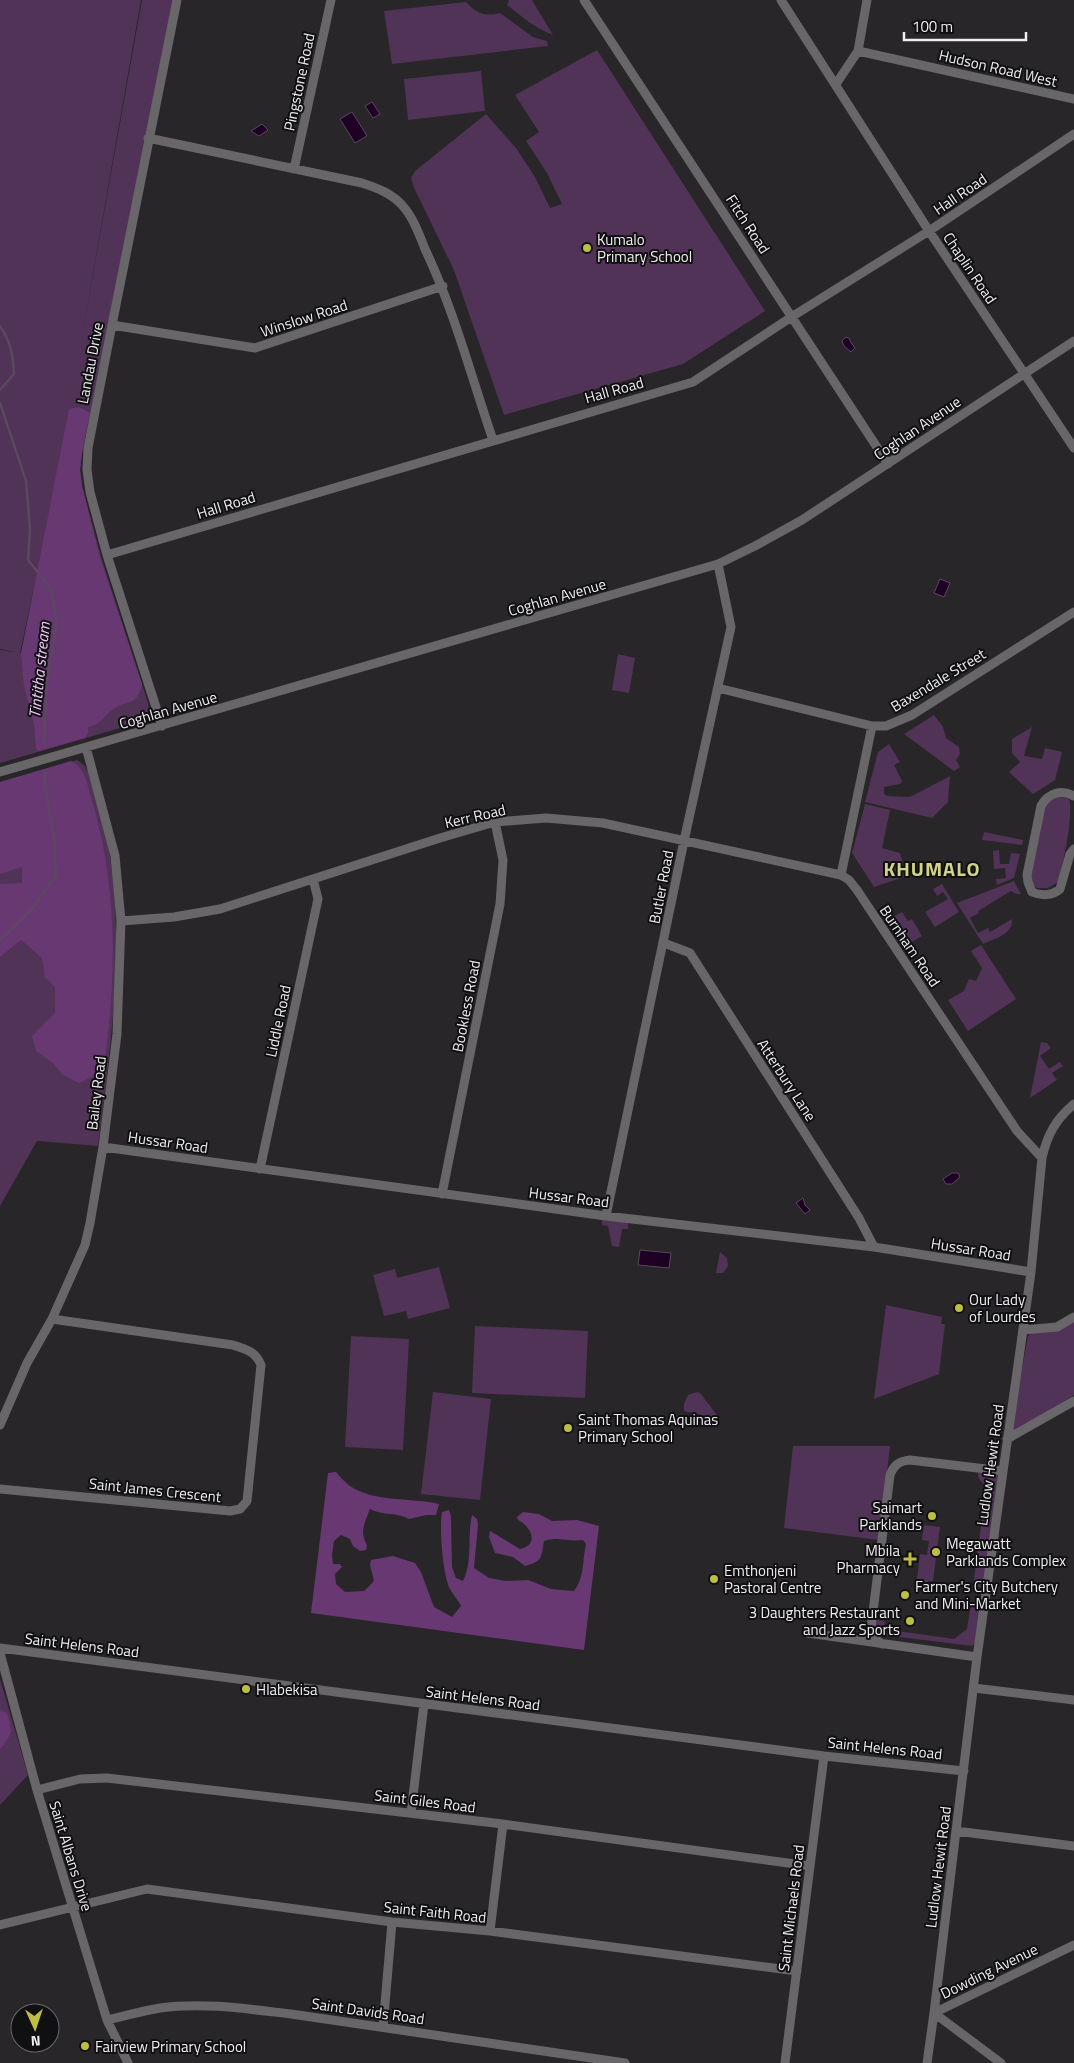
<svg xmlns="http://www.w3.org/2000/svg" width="1074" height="2063" font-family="'Titillium Web',sans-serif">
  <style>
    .green { fill: #503356 }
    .forest { fill: #683872 }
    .water { fill: #1d0024; stroke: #5c4761 }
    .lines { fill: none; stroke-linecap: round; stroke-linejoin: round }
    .stream { stroke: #5c4761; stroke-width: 2.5 }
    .street { stroke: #686668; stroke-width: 9 }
    .poi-dot { fill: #bdbf43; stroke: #100f11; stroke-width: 2 }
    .labels { text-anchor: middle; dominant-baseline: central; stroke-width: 4; stroke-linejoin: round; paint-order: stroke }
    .street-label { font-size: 15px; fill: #efedf0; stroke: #100f11 }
    .poi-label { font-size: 15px; fill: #efedf0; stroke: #100f11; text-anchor: start }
    .water-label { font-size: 16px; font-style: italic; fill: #f1c6f9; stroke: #100f11 }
    .district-label { font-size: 20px; font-weight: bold; letter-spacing: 1px; fill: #d1d486; stroke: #100f11 }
  </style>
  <rect width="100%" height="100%" fill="#282629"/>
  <path class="green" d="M0,0H141L80,347L142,0H176L82,453L80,470L82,486L101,557L148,703C149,712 149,716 141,722L0,763V650L21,653L39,564L20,653L0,649Z
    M509,0H532L553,35C535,28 522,17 507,5Z
    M466,2C477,13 483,17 500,13L533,37L547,41L548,46L392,64L384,11Z
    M597,50L765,311L683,364L504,415L454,270L415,190L411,178L415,171L486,114L516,148L535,177L550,208L562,204L547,173L526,141L539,132L515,95Z
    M481,71L485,111L408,120L404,79Z
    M618,654L635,658L629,693L612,690Z
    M934,715L943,727L946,738L959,747L960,754L956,760L960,767L954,771L904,734Z
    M1032,727L1024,756L1042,759L1045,748L1062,752L1055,780L1033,794L1009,772L1020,762L1012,753V739Z
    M889,744L900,762L894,765L902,781L900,784L884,787V794L887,796L910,797L950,776L948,802L932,818L865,802L878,752Z
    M77,760L85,766L88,772C94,793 102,813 106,834C127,937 111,1043 98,1146L37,1141L0,1206V782Z
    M1060,797L1069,799C1074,814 1063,864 1058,882L1048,888H1037L1031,882L1030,871L1043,806L1052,798Z
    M865,804L890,810L882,848L900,853L907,876L874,887L852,853Z
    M984,832L1023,840L1022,845L982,840Z
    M999,850L1000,864H1009L1011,853L1020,854L1014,878L997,885L996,879L1006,878L1005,868L994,869L993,851Z
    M1014,881L1021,894H1016L1011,891L978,911L979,913L970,918L978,933L988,928L990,932L1012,919C1014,934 994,939 983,944L957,903Z
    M942,884L959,912L935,927L925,912L948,899L943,892L937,896L933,889Z
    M902,912L908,921L912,919L922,936L910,943L893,917Z
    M981,945L1016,999L968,1031L948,1000L964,991L969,979L976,981L982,968L971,951Z
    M1041,1042L1047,1043L1051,1048L1040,1056L1049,1069L1060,1062L1063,1066L1052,1073L1057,1080L1030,1098Z
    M602,1216L628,1220V1229H622L619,1247L612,1246L608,1226L602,1225Z
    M720,1252L727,1258L728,1266L723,1273H716Z
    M439,1267L450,1308L408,1319L406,1311L384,1316L373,1275L395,1269L397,1278Z
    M1000,1297L1009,1299L1007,1308L996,1306L997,1300Z
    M886,1305L942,1317L941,1324H945L939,1374L874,1399Z
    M1074,1320V1395L1010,1435L1028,1336L1033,1332Z
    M475,1326L588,1331L585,1398L472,1393Z
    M351,1336L409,1339L403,1450L345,1447Z
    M433,1392L491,1399L480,1500L421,1494Z
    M697,1392L700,1393L720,1419L684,1411V1404L688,1395Z
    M793,1446H890L879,1540L784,1528Z
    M983,1472L999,1475L983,1588L973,1586L986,1488L978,1477V1473Z
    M924,1525L940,1527L933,1581H928L927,1588L916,1587L920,1554L927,1555L929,1541L922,1540Z
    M971,1603L981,1605L975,1643L972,1646L884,1635C876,1632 876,1629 876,1620L885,1621L884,1629L954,1639L967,1629Z
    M0,1679L28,1775L0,1805Z"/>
  <path class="forest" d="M79,407L90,413L82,453L80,470L82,486L100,558L142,684C137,707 128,699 114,709C103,716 102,725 88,727V733L85,738L39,751L36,749L34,725L24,686L21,654L69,409Z
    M71,761C86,768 87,785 92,800C118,888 117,982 103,1072L79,1083L63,1075L53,1063L36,1051L32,1036L55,1013V987L45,977L42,958L21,940L0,957V884L22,883V867L0,874V782Z
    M336,1472C340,1477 345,1482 350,1486C375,1503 411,1497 439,1504L436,1515H426L409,1519C396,1512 384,1516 370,1509C365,1522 359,1532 367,1545L366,1550L360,1551L353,1546L350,1539L341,1535L334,1541L332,1555L333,1564H340L342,1567L335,1574L336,1584L345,1592L364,1591L374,1581L370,1565L371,1560L393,1556L415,1563L421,1572L434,1607L452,1617L461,1606C458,1600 453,1595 450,1589C443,1575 439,1529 442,1512L449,1510L451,1516L452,1567L456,1578L463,1581C473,1562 467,1536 472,1515L477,1519L478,1525L474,1568L489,1578L506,1581L528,1580L551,1589L574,1591C585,1576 582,1562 586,1544L583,1540C566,1542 560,1536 544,1541C541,1558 543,1561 525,1566L513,1557L495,1553L489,1537L490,1531L520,1549C540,1545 531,1526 518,1520L517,1517L523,1512L539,1514L552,1521L577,1520L599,1526L584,1650L311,1613L328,1473Z
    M0,1710L7,1713C13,1732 12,1734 0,1749Z"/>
  <path class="water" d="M372,102L380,114L373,118L365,106Z
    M352,112L367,136L355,143L340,119Z
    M262,124L268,130L259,136L251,131Z
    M846,337L849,338L850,341L855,348L851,352L844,346L842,341Z
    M940,579L950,583L944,597L934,593Z
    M952,1173H958L960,1177L952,1184H946L943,1179Z
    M803,1198L805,1205L810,1210L805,1214L796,1203Z
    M640,1250L671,1253L669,1268L638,1265Z"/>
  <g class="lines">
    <path class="stream" d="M0,326C11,342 13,356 14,374L0,390
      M0,403L26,481L30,529L28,560L51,589L57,622L47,682L44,742
      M0,940L30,911L56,876L54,837L45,785V771"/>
    <path class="street" d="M584,0L888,464
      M781,0L929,231L1074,448
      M858,51L1074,99
      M836,84L858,51L867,0
      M148,138L362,183C377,188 391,193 402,205C413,217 419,234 425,249C454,310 471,376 493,440
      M294,169L331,0
      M112,325L255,348L443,286
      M107,555L693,382L793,316L929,231L1074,134
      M718,688L872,726H886L912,715L1074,612
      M162,726L107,555L90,492L87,470L88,448L112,325L177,0
      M872,726L841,875L849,880L857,890L1017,1131L1042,1158
      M0,772L718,564L755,546L802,520L1074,341
      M1074,796C1061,789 1048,793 1041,806L1027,875L1028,882L1032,892C1041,896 1052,896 1060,889L1070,854L1074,849
      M121,921L174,917L220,909L440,838L495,822L546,818L603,823L841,875
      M664,943L690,953L859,1218L874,1247
      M103,1147L606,1216L874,1247L1031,1272
      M260,1169L318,899L313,879
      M442,1194L500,904L503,860L495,822
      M606,1216L684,841L731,627L718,564
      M1023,1330L1057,1327L1074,1317
      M0,1425L27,1363L52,1319L85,1245L90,1223L103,1147L117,1034L121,921L115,856L86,747
      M1007,1439L1074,1401
      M0,1489L230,1511L240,1509L247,1501L261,1365C256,1352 246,1349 233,1345L52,1319
      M808,1633L977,1657
      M882,1644L874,1638L871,1628L890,1475C894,1465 899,1461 910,1460L1003,1471
      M0,1648L824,1756L964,1771
      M0,1653L37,1790L107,2020L128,2063
      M974,1688L1074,1700
      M37,1790L80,1779L107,1778L503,1824L810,1866
      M411,1813L424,1704
      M956,1831L1074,1846
      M0,1925L147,1889L392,1922L490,1931L797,1971
      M490,1931L503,1824
      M107,2020C125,2016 142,2011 160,2008C203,2002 248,2009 291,2014L625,2063
      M383,2027L392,1922
      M785,2063L824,1756
      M927,2063L934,2013L1074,1945
      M1001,2063L934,2013L977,1657L1031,1272L1042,1158C1047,1135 1056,1119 1074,1104"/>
  </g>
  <g class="poi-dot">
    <circle cx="587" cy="248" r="5"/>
    <circle cx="959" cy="1308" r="5"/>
    <circle cx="568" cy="1428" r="5"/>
    <circle cx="932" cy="1516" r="5"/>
    <circle cx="936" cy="1552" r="5"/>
    <path d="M907.5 1551.5h5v5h5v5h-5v5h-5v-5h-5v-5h5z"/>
    <circle cx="714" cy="1579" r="5"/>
    <circle cx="905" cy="1595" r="5"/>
    <circle cx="910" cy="1621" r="5"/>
    <circle cx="246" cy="1689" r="5"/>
    <circle cx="85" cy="2046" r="5"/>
  </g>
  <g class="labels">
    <g class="street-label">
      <text transform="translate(998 68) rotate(13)">Hudson Road West</text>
      <text transform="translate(299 82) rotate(-78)">Pingstone Road</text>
      <text transform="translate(960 194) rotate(-34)">Hall Road</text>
      <text transform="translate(748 224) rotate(57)">Fitch Road</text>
      <text transform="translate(970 268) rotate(56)">Chaplin Road</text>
      <text transform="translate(304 318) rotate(-18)">Winslow Road</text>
      <text transform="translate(90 363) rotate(-79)">Landau Drive</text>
      <text transform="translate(614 390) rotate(-16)">Hall Road</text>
      <text transform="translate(917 428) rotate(-34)">Coghlan Avenue</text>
      <text transform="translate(226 505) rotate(-17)">Hall Road</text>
      <text transform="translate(557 597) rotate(-16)">Coghlan Avenue</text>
      <text transform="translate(938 680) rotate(-31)">Baxendale Street</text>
      <text transform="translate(168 710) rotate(-16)">Coghlan Avenue</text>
      <text transform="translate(475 816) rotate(-13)">Kerr Road</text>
      <text transform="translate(661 887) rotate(-79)">Butler Road</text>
      <text transform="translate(910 946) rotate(56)">Burnham Road</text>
      <text transform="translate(466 1006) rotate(-79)">Bookless Road</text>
      <text transform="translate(278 1021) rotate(-78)">Liddle Road</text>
      <text transform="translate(787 1080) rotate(57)">Atterbury Lane</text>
      <text transform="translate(96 1093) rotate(-83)">Bailey Road</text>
      <text transform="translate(168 1142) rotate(8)">Hussar Road</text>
      <text transform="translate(569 1197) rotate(7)">Hussar Road</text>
      <text transform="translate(971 1249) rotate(9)">Hussar Road</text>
      <text transform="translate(990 1465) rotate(-82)">Ludlow Hewit Road</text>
      <text transform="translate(155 1490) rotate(6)">Saint James Crescent</text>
      <text transform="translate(82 1645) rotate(7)">Saint Helens Road</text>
      <text transform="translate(483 1698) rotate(7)">Saint Helens Road</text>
      <text transform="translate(885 1748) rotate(6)">Saint Helens Road</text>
      <text transform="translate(425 1801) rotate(7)">Saint Giles Road</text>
      <text transform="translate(71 1856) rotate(73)">Saint Albans Drive</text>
      <text transform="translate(938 1867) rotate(-83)">Ludlow Hewit Road</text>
      <text transform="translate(791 1908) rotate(-83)">Saint Michaels Road</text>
      <text transform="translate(435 1912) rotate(6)">Saint Faith Road</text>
      <text transform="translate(989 1971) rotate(-26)">Dowding Avenue</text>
      <text transform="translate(368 2011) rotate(8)">Saint Davids Road</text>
    </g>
    <g class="poi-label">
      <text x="597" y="239">Kumalo<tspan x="597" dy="17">Primary School</tspan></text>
      <text x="969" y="1299">Our Lady<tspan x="969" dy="17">of Lourdes</tspan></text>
      <text x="578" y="1419">Saint Thomas Aquinas<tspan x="578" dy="17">Primary School</tspan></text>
      <text x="922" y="1507" text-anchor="end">Saimart<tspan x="922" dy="17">Parklands</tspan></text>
      <text x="946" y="1543">Megawatt<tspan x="946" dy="17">Parklands Complex</tspan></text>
      <text x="900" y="1550" text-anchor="end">Mbila<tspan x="900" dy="17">Pharmacy</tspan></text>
      <text x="724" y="1570">Emthonjeni<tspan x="724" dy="17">Pastoral Centre</tspan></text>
      <text x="915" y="1586">Farmer's City Butchery<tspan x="915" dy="17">and Mini-Market</tspan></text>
      <text x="900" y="1612" text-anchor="end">3 Daughters Restaurant<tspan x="900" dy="17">and Jazz Sports</tspan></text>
      <text x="256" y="1689">Hlabekisa</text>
      <text x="95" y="2046">Fairview Primary School</text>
    </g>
    <g class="water-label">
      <text transform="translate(39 670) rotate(-84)">Tintitha stream</text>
    </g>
    <g class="district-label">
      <text x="932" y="868">KHUMALO</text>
    </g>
  </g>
  <g transform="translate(35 2028) rotate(177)"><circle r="24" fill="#100f11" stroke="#69686a"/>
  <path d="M0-4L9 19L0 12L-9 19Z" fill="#bdbf43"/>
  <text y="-8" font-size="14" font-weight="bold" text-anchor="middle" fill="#efedf0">N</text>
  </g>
  <path d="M904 32v8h122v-8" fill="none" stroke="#efedf0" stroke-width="2.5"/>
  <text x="912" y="32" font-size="15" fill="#efedf0" stroke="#100f11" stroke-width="4" paint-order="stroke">100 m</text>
</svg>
